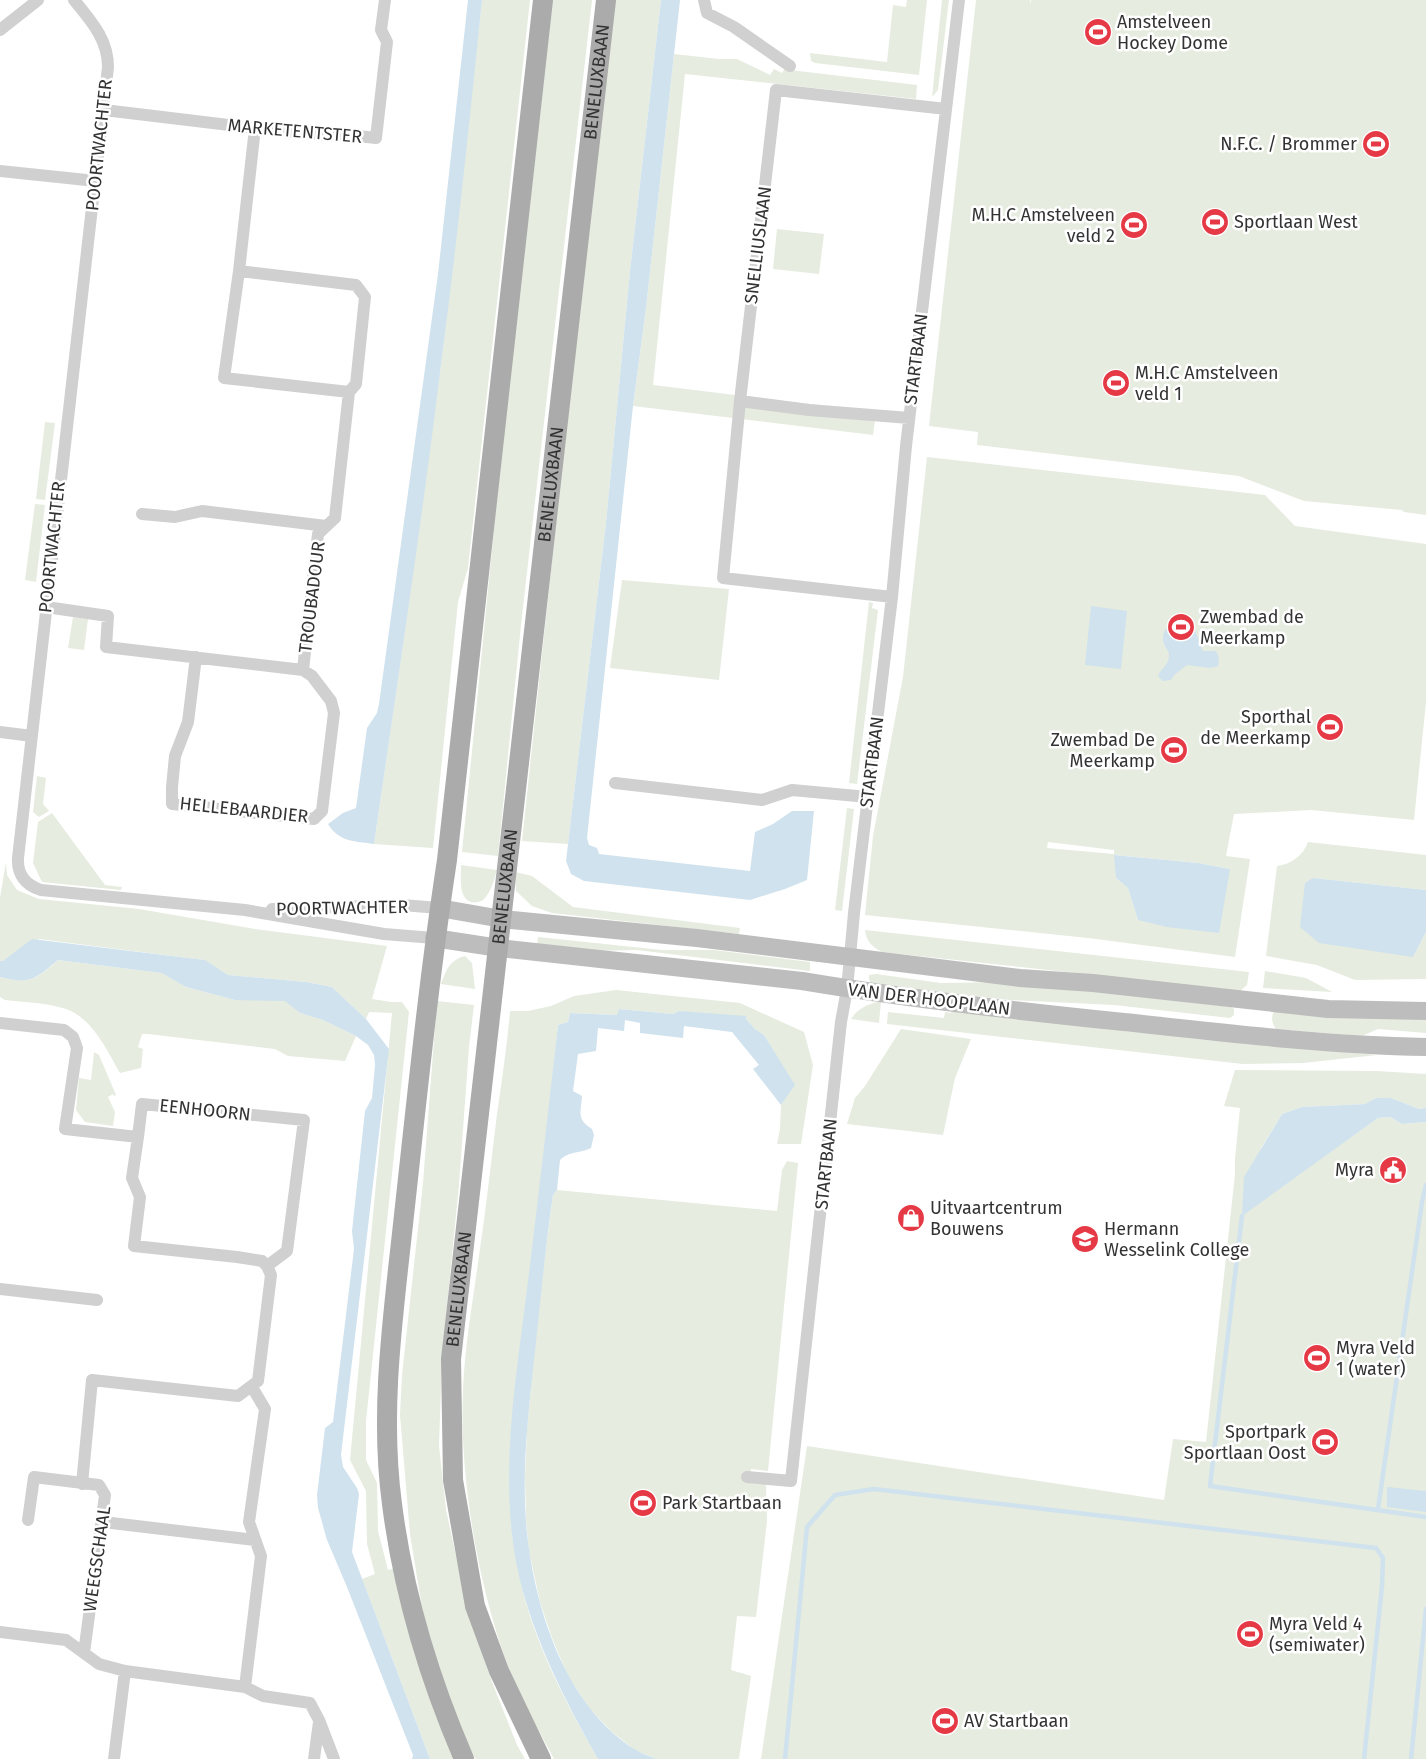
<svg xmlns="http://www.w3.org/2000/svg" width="1426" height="1759" font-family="'Fira Sans',sans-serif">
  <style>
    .green { fill: #e6ecdf; fill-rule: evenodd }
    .water { fill: #cfe2ee }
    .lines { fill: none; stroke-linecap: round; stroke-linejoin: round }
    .stream { stroke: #cfe2ee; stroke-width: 4.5 }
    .street { stroke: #d0d0d0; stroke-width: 12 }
    .secondary { stroke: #bdbdbd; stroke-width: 18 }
    .primary { stroke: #ababab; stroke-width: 20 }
    .labels { text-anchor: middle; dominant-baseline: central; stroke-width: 5; stroke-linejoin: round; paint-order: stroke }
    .poi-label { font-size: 18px; fill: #333; stroke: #fff; text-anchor: start }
    .street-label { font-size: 18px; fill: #333; stroke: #fff }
  </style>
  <rect width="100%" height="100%" fill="#fff"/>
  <path class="green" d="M482,0H530L468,568L458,602L433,848L374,844L404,637L443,349Z
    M551,0H592L521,625L498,856L462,852L525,217Z
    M612,0H661L630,271L606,523L568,844L522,841Z
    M907,0H927L919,75L815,63L811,61L810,53L887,62L893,5L906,7Z
    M942,0H949L938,90L932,97Z
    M976,0H1030V4L1031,0H1426V515L1404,512L1402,510L1304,501L1239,476L977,445L978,432L929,426Z
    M674,54L719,59H737L770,75L774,69L782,73L785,68L790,70L917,85L916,99L685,74L653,385L876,412L873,435L633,406L646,308Z
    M777,229L824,234L819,274L773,269Z
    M45,422L55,423L45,500L36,499Z
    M927,457L1265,495L1295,526L1426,544V702L1414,820L1311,810L1234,814L1226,856L1250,859L1235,957L1088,938L865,915L873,836L903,677ZM1048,842L1114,850V854L1047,848ZM1115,855L1198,863L1230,869L1138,920L1128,888L1116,878Z
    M35,504L45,505L36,582L25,580Z
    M622,580L729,589L719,680L610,668Z
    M869,602L873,603L872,608L878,610L857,784L849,783Z
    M73,617L88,619L84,650L68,648Z
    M37,776L46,778L43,804L49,811L39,817L33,812Z
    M847,808L854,809L842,911L835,910Z
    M52,813L105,885L122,887L121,890L42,882L33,863L38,822Z
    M1308,842L1426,855V890L1312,878L1413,957L1426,932V979L1355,980L1317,965L1266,956L1277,866C1291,864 1303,856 1308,842Z
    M6,862L7,875L17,890L39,899L139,909L255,929L387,946L372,999L391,1002H402L409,1012L366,1421V1460L377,1483L378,1531L388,1570L396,1568L454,1759H430L362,1579L375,1574L367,1544L366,1491L350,1460L392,1013L369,1012L366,1019L332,987L306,982L228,975L204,960L39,939L3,961H0V898Z
    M461,865L497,870C494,880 491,893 483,900C480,902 476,903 471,902C458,898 461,876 461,865Z
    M515,872L532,876L573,907L740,928L739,934L552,913L532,906L516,891Z
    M865,930L1249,972L1247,985L1240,991L882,952C871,946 867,942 865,930Z
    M538,937L662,950H714L810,962V971L637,950L592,951L537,946Z
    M465,956L472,963L475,989L441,984C446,971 449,960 465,956Z
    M58,960L163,973L186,987L235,1000H285L300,1013L323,1020L356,1036L345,1061L288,1056L275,1049L148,1034H142L138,1047L143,1049L141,1068L120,1073C107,1050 92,1018 66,1009C47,1003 25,1002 5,1000L0,997V977C31,984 36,980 58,960Z
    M1265,971L1306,978L1332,992L1263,988Z
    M876,974L941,983L1011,982L1231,1007L1234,1009V1015L1230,1018L1114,1005L1009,1000L871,984L869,979V975Z
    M616,990L740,1003L804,1032L813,1065L801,1144H777L780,1129L781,1105L794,1085L764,1035L755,1029L746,1019L679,1011L673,1014L619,1009L618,1015L570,1013L568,1022L558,1025L541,1184L512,1534C517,1565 523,1598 534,1628C550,1673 574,1717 598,1759H554C540,1732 523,1705 512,1677C479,1593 459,1479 463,1390C465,1344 473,1300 479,1256C486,1209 491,1162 497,1114C502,1080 507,1046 510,1011H528L551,1006L574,996Z
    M437,1001L474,1005L469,1047L459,1185L442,1355L439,1446L446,1510L468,1611L492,1682L517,1745L525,1759H475L457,1720L443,1682L423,1614L410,1534L400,1415L402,1375L423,1183Z
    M881,1001L879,1023L851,1019C858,1008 868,1004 881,1001Z
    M952,1009L1325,1050L1377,1055L1303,1063L1243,1064L887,1024L888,1012L944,1018L945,1012L951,1013Z
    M1275,1009L1426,1013V1033L1378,1029L1362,1036L1276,1029C1271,1022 1271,1017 1275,1009Z
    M901,1029L971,1039L955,1078L943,1135L847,1124L855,1098L865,1086Z
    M94,1052L99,1055L116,1095L114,1096L113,1094L108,1097L115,1112L113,1126L85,1122L76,1110L79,1078L91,1080Z
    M1235,1070L1377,1071L1426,1074V1108L1419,1109L1391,1098H1376L1365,1104L1302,1107L1282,1114L1261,1148L1242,1215L1378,1118L1390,1117L1402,1124L1426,1122V1759H761L807,1446L1164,1500L1173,1439L1206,1442L1235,1174V1159L1240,1108L1224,1106Z
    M787,1161L798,1163L768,1471L751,1469L750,1483L766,1484L767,1521L756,1617L737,1616L731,1670L751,1676L739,1759H657L636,1751L611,1731L589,1708L568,1676L552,1638L540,1602L529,1551L526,1521L525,1477L527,1428L540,1295L553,1195L557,1190L777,1211L782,1170Z"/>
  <path class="water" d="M468,0H482C470,116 458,233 443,349C423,514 398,679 374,844C354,841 339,842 328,824L343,813L356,808L367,728L377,713L379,704L438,274Z
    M661,0H680L646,308L633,406L587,838L589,845L597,848L599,854L750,871L755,832L773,824L792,811H814L807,880L785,889L750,900L584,881L571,874L566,861L606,523L630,271Z
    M1091,606L1127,611L1121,669L1085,665Z
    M1175,619C1196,621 1196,634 1203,651H1216L1219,658L1218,666L1210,668L1187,665L1174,675L1171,680L1163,681L1158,676C1161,668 1169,665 1169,656C1169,651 1167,650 1165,646C1159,634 1167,626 1175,619Z
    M1114,855L1198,863L1230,869L1219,933L1167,927L1138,920L1128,888L1116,878Z
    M1313,878L1426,890V932L1413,957L1319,943L1300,927L1305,883Z
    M32,939L205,960L228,975L306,982L332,987L366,1019L389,1049L341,1455L343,1467L357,1488L359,1494L352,1552L430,1759H412L413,1755L347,1587L327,1540L318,1508L317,1495L325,1428L333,1422L354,1249L352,1231L365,1111L372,1098L375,1065L374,1055L368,1045L356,1036L323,1020L300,1013L285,1001L235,1000L186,987L162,973L58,960C35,979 31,985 0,977V961H3Z
    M619,1009L673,1014L679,1011L746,1016V1019L755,1029L764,1035L795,1085L781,1105L753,1069L759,1065L732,1032L684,1026L683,1038L640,1033V1023L625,1020L624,1031L598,1028L596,1051L578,1054L573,1091L582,1096C581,1113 576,1119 592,1129L594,1135L591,1148C579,1154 571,1150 560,1160L557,1190L553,1195C545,1250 540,1305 534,1361C528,1415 522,1469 526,1523C533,1603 563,1705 636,1750C642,1754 650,1756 657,1759H598C559,1690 520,1613 512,1534C503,1452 517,1370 527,1289C538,1201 548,1113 558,1025L568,1022L570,1013L617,1015Z
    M1376,1098H1391L1419,1109L1426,1108V1122L1402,1124L1390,1117L1378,1118L1242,1216L1244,1177L1282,1114L1302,1107L1365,1104Z
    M1387,1487L1426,1491V1512L1387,1507Z"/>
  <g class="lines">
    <path class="stream" d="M1242,1216L1210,1486L1426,1517
      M1378,1509L1422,1202L1426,1185
      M785,1759L807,1527L835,1495L874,1489L1376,1548L1383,1558L1382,1586L1364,1759
      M1411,1759L1426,1609"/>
    <path class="street" d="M74,0C91,21 108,39 108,67L18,858C17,874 25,885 41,890L245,910L384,934L434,938
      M704,0L707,13L734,27L790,66
      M0,30L38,0
      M104,110L262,129L328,135L339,134L376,138L387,42L381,30L385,0
      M255,128L239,271L224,378L349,392
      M0,171L96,181
      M239,271L356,285L365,297L356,384L349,392L335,518L318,534L303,670
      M740,401L723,578L892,597
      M909,418L809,410L740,401L776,90L946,109
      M142,514L175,517L202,511L326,526
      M46,607L108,616L106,647L303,670L312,676L331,701L334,713L322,811L314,819L172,804V787L175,756L188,722L196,657
      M0,732L32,736
      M615,783L762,800L792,790L868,797
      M272,909L402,905L439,908
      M0,1023L64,1030L73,1037L77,1048L65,1129L138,1137L142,1104L304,1120L287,1251L267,1266L271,1275L258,1381L238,1396L92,1380L82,1484
      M138,1137L132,1178L140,1197L134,1246L237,1257L262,1261L267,1266
      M0,1289L97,1300
      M747,1477L791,1481L841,1022L847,989L854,913L892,597L906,446L959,0
      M28,1520L34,1477L99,1485L105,1495L84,1653
      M103,1522L255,1540
      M0,1632L66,1640L99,1664L125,1671L245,1687L263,1696L310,1703L319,1720L334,1759
      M245,1687L261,1556L249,1522L265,1409L252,1387
      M114,1759L125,1671
      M314,1759L319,1722"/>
    <path class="secondary" d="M439,908L502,919L697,938L1020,978L1093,983L1328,1009L1426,1011
      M434,938L499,948L802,981C909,999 1016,1011 1124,1022C1225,1033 1325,1045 1426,1047"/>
    <g class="primary">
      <path d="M464,1759C429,1678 403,1591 392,1504C379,1408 394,1310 404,1215C417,1097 429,978 447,860L543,0"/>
      <path id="s1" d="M541,1759L499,1671L475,1606L453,1480L451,1359L606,0"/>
    </g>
  </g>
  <defs>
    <g id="stadium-disc" transform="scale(1.4375)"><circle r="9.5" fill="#e63946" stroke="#fff"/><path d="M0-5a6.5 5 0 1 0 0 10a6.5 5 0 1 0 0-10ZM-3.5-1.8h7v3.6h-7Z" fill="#fff"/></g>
    <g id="civic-disc" transform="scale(1.4375)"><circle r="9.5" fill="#e63946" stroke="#fff"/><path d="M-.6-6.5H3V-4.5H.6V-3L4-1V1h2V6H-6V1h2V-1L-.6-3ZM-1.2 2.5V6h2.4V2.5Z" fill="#fff"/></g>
    <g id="shop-disc" transform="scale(1.4375)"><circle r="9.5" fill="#e63946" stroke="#fff"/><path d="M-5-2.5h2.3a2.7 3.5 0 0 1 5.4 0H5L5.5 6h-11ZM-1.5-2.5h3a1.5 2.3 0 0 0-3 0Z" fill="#fff"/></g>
    <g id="school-disc" transform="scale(1.4375)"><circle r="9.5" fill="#e63946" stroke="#fff"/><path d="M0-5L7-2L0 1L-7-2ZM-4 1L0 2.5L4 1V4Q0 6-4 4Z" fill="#fff"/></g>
  </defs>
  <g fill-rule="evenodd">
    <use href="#stadium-disc" x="1098" y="32"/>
    <use href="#stadium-disc" x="1376" y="144"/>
    <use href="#stadium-disc" x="1215" y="222"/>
    <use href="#stadium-disc" x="1134" y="225"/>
    <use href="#stadium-disc" x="1116" y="383"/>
    <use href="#stadium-disc" x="1181" y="627"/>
    <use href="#stadium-disc" x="1330" y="727"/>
    <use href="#stadium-disc" x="1174" y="750"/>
    <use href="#civic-disc" x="1393" y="1170"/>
    <use href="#shop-disc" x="911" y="1218"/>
    <use href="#school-disc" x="1085" y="1239"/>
    <use href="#stadium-disc" x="1317" y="1358"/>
    <use href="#stadium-disc" x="1325" y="1442"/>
    <use href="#stadium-disc" x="643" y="1503"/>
    <use href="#stadium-disc" x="1250" y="1634"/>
    <use href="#stadium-disc" x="945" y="1721"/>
  </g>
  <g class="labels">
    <g class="poi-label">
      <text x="1117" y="22">Amstelveen<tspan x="1117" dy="21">Hockey Dome</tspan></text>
      <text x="1357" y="144" text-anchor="end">N.F.C. / Brommer</text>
      <text x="1115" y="215" text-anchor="end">M.H.C Amstelveen<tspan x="1115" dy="21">veld 2</tspan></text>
      <text x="1234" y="222">Sportlaan West</text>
      <text x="1135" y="373">M.H.C Amstelveen<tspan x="1135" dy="21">veld 1</tspan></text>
      <text x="1200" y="617">Zwembad de<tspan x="1200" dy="21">Meerkamp</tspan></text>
      <text x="1311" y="717" text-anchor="end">Sporthal<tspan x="1311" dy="21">de Meerkamp</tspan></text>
      <text x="1155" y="740" text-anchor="end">Zwembad De<tspan x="1155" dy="21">Meerkamp</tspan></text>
      <text x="1374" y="1170" text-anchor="end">Myra</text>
      <text x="930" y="1208">Uitvaartcentrum<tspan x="930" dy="21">Bouwens</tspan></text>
      <text x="1104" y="1229">Hermann<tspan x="1104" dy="21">Wesselink College</tspan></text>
      <text x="1336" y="1348">Myra Veld<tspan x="1336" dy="21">1 (water)</tspan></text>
      <text x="1306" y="1432" text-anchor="end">Sportpark<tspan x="1306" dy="21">Sportlaan Oost</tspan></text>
      <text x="662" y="1503">Park Startbaan</text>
      <text x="1269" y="1624">Myra Veld 4<tspan x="1269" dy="21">(semiwater)</tspan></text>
      <text x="964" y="1721">AV Startbaan</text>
    </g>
    <g class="street-label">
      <text stroke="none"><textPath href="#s1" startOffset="1701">BENELUXBAAN</textPath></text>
      <text transform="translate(295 131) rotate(5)">MARKETENTSTER</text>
      <text transform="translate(99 145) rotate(-84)">POORTWACHTER</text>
      <text transform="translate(758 245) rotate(-83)">SNELLIUSLAAN</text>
      <text transform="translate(916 359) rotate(-83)">STARTBAAN</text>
      <text stroke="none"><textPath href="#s1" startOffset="1296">BENELUXBAAN</textPath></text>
      <text transform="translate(52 547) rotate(-84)">POORTWACHTER</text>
      <text transform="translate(312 597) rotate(-83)">TROUBADOUR</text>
      <text transform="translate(872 762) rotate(-83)">STARTBAAN</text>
      <text transform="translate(244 810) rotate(6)">HELLEBAARDIER</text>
      <text stroke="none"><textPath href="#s1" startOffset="891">BENELUXBAAN</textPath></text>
      <text transform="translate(342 908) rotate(-1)">POORTWACHTER</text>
      <text transform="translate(929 999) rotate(7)">VAN DER HOOPLAAN</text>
      <text transform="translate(205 1110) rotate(6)">EENHOORN</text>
      <text transform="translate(826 1164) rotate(-84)">STARTBAAN</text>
      <text stroke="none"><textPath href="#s1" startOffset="486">BENELUXBAAN</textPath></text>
      <text transform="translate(97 1559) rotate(-82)">WEEGSCHAAL</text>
    </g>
  </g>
</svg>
